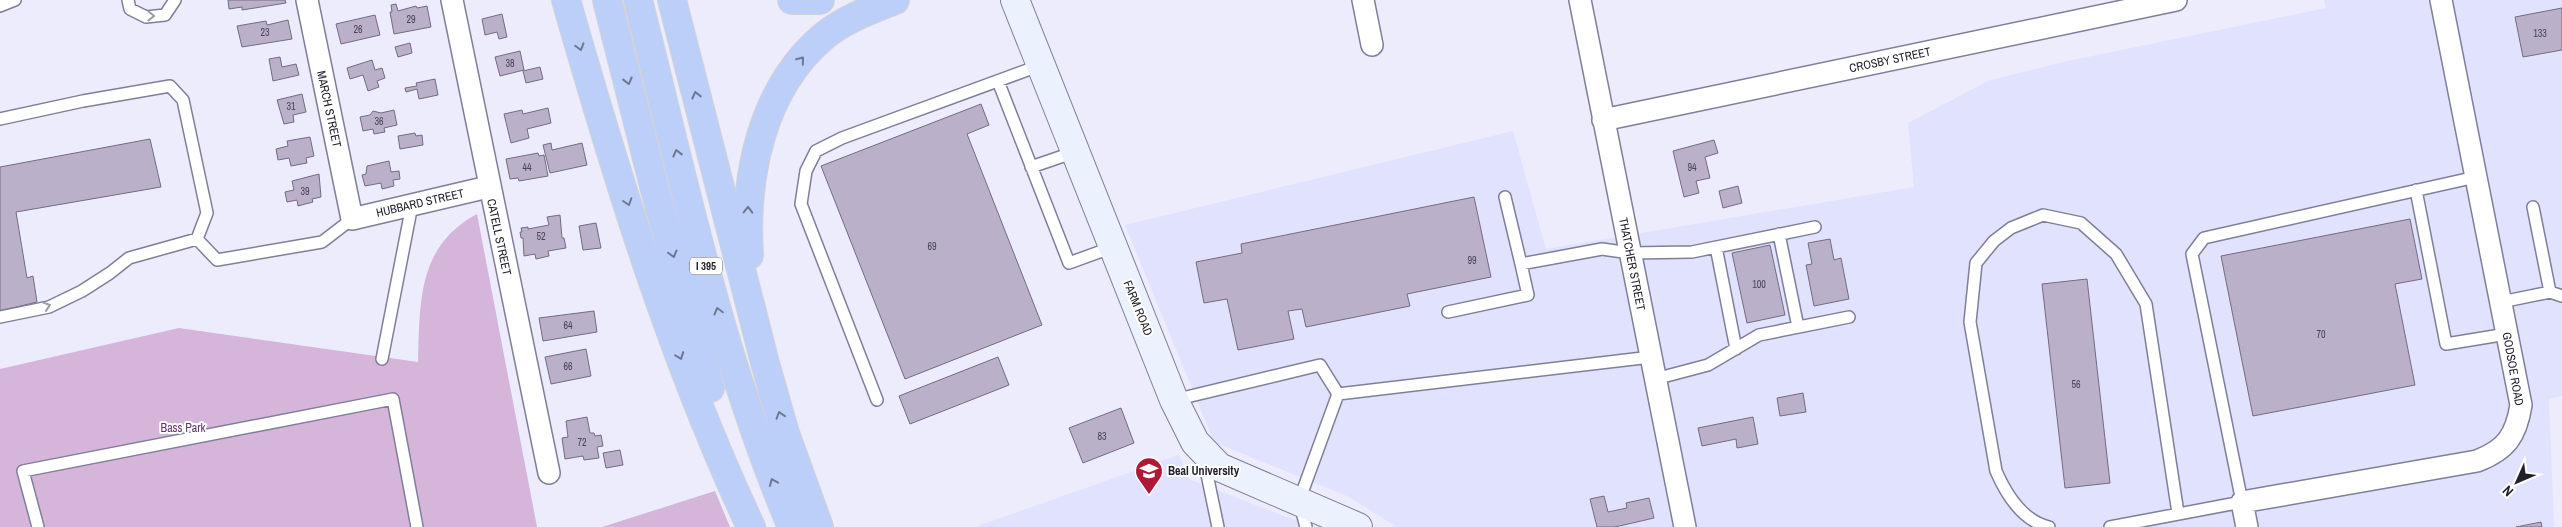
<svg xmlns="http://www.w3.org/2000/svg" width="2562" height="527" font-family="'Archivo Narrow',sans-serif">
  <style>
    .built { fill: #e1e2fe }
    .green { fill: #d6b5db }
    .building { fill: #bab0ca; stroke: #746b83 }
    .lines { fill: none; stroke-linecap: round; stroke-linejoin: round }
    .lane-casing { stroke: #7e7f98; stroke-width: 14 }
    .street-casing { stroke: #7e7f98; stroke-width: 24 }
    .secondary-casing { stroke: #7e7f98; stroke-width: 30 }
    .highway-casing { stroke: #d3d3d5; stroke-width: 30 }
    .lane { stroke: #fff; stroke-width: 11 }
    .street { stroke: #fff; stroke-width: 21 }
    .secondary { stroke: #ebf1fd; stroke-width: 28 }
    .highway { stroke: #bbcff9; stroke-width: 28 }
    .oneway { stroke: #9b9ba0 }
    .oneway2 { stroke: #6e7892 }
    .labels { text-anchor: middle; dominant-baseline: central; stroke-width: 4; stroke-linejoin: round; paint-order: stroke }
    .number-label { font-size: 10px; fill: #474553 }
    .shield { fill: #fff; stroke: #64646b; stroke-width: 1 }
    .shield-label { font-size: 11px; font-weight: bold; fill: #21212b }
    .street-label { font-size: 12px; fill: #21212b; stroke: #fff }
    .park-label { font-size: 12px; fill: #5e3365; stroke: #fff }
    .poi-label { font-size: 12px; font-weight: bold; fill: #21212b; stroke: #fff; text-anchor: start }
  </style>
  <rect width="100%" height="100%" fill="#ececfd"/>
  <path class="built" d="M2324,0H2562V396L2549,399L2554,527H1397L1349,497L1214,442L1125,225L1513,131L1546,249L1914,187L1908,123L1990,80L2063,62L2326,8Z
    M1179,455L1189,479L1312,527H975Z"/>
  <path class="green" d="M477,214L537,527H0V369L179,328L418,362C420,303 417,246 477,214Z
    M715,491L730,527H602Z"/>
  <path class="building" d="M228,0H285L286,3L242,10V7L229,9Z
    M396,4L398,11L416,6L417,8L427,6L431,27L394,34L390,12H392L391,5Z
    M2562,8V50L2523,57L2515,17Z
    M502,14L507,37L499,39L497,32L485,35L482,19Z
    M375,15L380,35L341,44L336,24Z
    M288,20L292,39L242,47L237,26L266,21L267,25Z
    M410,43L412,53L398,57L395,47Z
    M520,51L524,70L500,76L495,57Z
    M280,57L282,67L296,64L299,75L273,81L269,59Z
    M372,60L375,70L382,68L385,78L377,81L379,87L368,91L363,75L350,79L347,68Z
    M540,67L543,79L526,83L523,71Z
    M435,79L438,95L419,99L417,89L406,92L405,88L417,86L416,83Z
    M302,94L306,112L293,115L294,122L284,124L277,100Z
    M981,104L989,125L967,134L1042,325L905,379L821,166Z
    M548,108L551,123L527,129L529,138L511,143L504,114L522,110L523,114Z
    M394,110L397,125L384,128L385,132L374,134L373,129L363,131L360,117L370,115L373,111L381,113Z
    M415,133L416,136L422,135L423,145L400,149L398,136Z
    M310,137L314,156L306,158L307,163L291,166L289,158L278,160L276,149L288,146L287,141Z
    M150,139L161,187L16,212L27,278L33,276L37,302L0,311V167Z
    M1714,140L1718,153L1705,157L1710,178L1696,181L1699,193L1684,197L1673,151Z
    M551,143L552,150L582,143L587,165L550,173L543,145Z
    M538,153L539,156L544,155L548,176L519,181L518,178L510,179L506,159Z
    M389,161L391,172L399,171L400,179L393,180L394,186L382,189L381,183L365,186L362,175L366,174L367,166Z
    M319,174L321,197L312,199L313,202L298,206L297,200L287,202L285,192L294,190L292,181Z
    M1738,186L1742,203L1723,208L1719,191Z
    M1474,197L1491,277L1407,294L1410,306L1306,327L1302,309L1288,311L1294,339L1238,350L1227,299L1204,303L1196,262L1242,253L1241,244Z
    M560,215L562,238H564L566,248L548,251L549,256L536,259L535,254L524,256L523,238H521L520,232H522L521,228L528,227V229L549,225L547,217Z
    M2410,219L2422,279L2395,284L2415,385L2253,416L2221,256Z
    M596,223L601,248L583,250L579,226Z
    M1830,239L1834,260L1841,258L1849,299L1814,306L1806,265L1812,264L1808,243Z
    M1770,245L1785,315L1747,323L1732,253Z
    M2087,279L2110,483L2065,488L2042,284Z
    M594,311L597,332L543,341L539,318Z
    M586,349L591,376L551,384L545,357Z
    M998,357L1009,385L910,424L899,396Z
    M1803,393L1806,412L1780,416L1777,398Z
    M1121,408L1134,443L1083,463L1069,428Z
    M587,417L590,433H594L595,436L601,435L603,446L597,447L599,458L584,460L583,456L565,459L562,438L568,437L566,421Z
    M1753,417L1758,444L1737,448L1736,439L1702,446L1698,428Z
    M620,450L623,465L606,468L603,453Z
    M1604,496L1608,512L1627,508L1626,503L1649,498L1654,518L1615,527H1597L1590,499Z
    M2541,522L2542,527H2516Z"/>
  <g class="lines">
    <g class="lane-casing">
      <path id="lane" d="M128,0L130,9L146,17L165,15L175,0
        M0,6L15,0
        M998,81L1069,263L1113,247
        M0,119L83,101L170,86L183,100L207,213L197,239L129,258L110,273L82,291L49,307L0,317
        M1031,167L1075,152
        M2416,190L2446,344L2507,334
        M1505,197L1521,264L1602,249L1630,253L1692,252L1815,227
        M1779,234L1798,327
        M197,239L217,260L322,242L352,219
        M1716,247L1736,349
        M2550,292L2562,296
        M2501,302L2550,292L2533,207
        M1448,312L1528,295L1521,264
        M382,359L412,205
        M1655,379L1708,365L1759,335L1849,317
        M877,400L801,204L806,171L816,151L842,138L1041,65
        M1174,400L1320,365L1338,394
        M1204,460L1218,527
        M38,527L23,471L393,399L417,527
        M1306,527L1299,501L1338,394L1651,357
        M2049,527C2023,521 2006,494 1996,471L1970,322L1976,263L1994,241L2011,228L2043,215L2081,223L2116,254L2146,304L2178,513
        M2110,527L2242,502L2192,254L2204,238L2476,177"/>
    </g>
    <g class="street-casing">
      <path id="street" d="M307,0L352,219L488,187
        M452,0L549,473
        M1363,0L1372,45
        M1580,0L1685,527
        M1603,120L2176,0
        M2247,527L2242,502L2477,461C2506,450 2516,436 2521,405L2441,0"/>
    </g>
    <g class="secondary-casing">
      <path id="secondary" d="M1015,0L1174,400L1195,442L1219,467L1358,527"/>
    </g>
    <g class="highway-casing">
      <path id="highway" d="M566,0C617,178 672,359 751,527
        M607,0L655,190L710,388
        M638,0C683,177 720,358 792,527
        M672,0L765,363L785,433L819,527
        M792,0H820
        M749,255C744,177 761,89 824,36C845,19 870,10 895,0"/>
    </g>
    <use href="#lane" class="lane"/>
    <use href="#street" class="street"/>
    <use href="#secondary" class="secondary"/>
    <use href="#highway" class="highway"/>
  </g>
  <defs><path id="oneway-chevron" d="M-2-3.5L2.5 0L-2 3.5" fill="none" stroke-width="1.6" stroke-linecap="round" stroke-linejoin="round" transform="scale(1.25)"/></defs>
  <g class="oneway">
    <use href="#oneway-chevron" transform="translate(151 16) rotate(1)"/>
    <use href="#oneway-chevron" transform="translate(47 306) rotate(-18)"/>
  </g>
  <g class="oneway2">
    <use href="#oneway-chevron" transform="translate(580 47) rotate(74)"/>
    <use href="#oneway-chevron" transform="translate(801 60) rotate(-51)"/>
    <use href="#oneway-chevron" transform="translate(628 81) rotate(76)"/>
    <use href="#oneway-chevron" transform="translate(696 95) rotate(-104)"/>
    <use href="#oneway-chevron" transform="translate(677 153) rotate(-104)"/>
    <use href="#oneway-chevron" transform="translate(628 202) rotate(72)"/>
    <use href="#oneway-chevron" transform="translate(748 210) rotate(-89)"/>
    <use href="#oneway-chevron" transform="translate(673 254) rotate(75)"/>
    <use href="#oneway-chevron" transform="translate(718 311) rotate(-105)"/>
    <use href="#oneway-chevron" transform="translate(680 356) rotate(69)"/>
    <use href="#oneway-chevron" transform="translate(780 415) rotate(-107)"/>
    <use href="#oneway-chevron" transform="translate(773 482) rotate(-112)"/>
  </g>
  <defs>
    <g id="university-pin" transform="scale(1.4375)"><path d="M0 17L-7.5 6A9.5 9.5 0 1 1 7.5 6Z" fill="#ae1a36" stroke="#fff"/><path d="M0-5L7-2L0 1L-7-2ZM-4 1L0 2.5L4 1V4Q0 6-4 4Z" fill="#fff"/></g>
  </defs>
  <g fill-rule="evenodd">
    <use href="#university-pin" x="1149" y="471"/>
  </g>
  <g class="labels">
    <g class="number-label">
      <text x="411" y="19">29</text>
      <text x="358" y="29">26</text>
      <text x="265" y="32">23</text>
      <text x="2540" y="33">133</text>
      <text x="510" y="63">38</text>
      <text x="291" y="106">31</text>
      <text x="379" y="121">36</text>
      <text x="527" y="167">44</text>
      <text x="1692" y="167">94</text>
      <text x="305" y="191">39</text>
      <text x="541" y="236">52</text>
      <text x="932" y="246">69</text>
      <text x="1472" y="260">99</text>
      <text x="1759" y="284">100</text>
      <text x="568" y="325">64</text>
      <text x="2321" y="334">70</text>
      <text x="568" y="366">66</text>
      <text x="2076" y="384">56</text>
      <text x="1102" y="436">83</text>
      <text x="582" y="442">72</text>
    </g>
    <rect class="shield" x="690" y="257.5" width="32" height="17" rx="4"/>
    <g class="shield-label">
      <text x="706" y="266">I 395</text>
    </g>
    <g class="street-label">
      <text transform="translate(1890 60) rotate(-12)">CROSBY STREET</text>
      <text transform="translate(329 109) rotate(78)">MARCH STREET</text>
      <text transform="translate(420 203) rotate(-13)">HUBBARD STREET</text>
      <text transform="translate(499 237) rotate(78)">CATELL STREET</text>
      <text transform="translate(1632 264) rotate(79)">THATCHER STREET</text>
      <text transform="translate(1138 308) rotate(68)">FARM ROAD</text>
      <text transform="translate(2513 369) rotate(80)">GODSOE ROAD</text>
    </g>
    <g class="park-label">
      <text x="183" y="428">Bass Park</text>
    </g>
    <g class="poi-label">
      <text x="1168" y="471">Beal University</text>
    </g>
  </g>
  <g transform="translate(2517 482) rotate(225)" stroke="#ffffff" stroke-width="4" paint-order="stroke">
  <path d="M0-4L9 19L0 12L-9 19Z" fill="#21212b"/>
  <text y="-8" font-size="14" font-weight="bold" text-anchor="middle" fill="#21212b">N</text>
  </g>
</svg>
